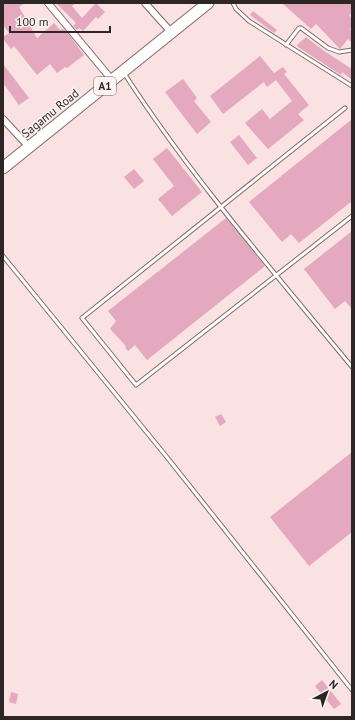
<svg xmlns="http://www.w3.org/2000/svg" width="355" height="720" font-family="'PT Sans',sans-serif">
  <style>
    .building { fill: #e4a8bf }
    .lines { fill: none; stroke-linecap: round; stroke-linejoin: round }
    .lane-casing { stroke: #806b6c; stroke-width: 5 }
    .street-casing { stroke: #806b6c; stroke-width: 8 }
    .highway-casing { stroke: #806b6c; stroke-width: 13 }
    .lane { stroke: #fff; stroke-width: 3 }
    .street { stroke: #fff; stroke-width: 6 }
    .highway { stroke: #fff; stroke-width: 11 }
    .labels { text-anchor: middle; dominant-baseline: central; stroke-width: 3; stroke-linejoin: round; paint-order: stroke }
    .shield { fill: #fdf3f3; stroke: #6c6363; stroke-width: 1 }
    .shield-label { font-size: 11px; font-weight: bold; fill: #2e2525 }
    .street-label { font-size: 12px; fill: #2e2525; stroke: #fdf3f3 }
  </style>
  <rect width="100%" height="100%" fill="#fae1e2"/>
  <path class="building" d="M3,3H25L19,7L37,38L54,23L60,30L63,29L67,32L84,55L67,68L65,67L57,73L50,64L37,75L14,46L11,49L3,39V37L9,33L3,25Z
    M56,3H76L72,6L82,18L96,3L105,12L98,19L96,17L83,31L79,28L77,30L73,26L76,23Z
    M282,3H352V12L349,15L352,19V26L350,29L352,31V43L348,39L340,49L316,24L311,29Z
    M253,11L277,30L274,33L250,15Z
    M306,37L324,51L352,69V80L342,72L341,75L298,47L297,45Z
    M260,56L274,73L283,67L287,72L284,74L309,105L298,114L304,120L268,149L245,123L262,109L270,119L292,101L276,80L267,87L264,82L223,114L210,96Z
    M3,64L29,98L19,105L3,83Z
    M183,79L197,98L194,101L211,122L197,134L165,92Z
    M352,119V201L299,243L291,234L282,242L249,202Z
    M239,135L257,158L248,165L230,142Z
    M167,148L202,192L172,216L158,199L174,186L153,159Z
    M134,169L144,181L134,189L124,177Z
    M226,218L265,266L147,360L135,345L128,351L125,347L126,346L110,329L116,321L108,311Z
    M352,231V309L345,301L335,309L304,269Z
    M221,414L226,422L220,426L215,417Z
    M352,452V532L309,566L270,517Z
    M322,680L341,704L334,709L315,686Z
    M11,692L18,694L16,704L9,702Z"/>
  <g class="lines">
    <g class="lane-casing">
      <path id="lane" d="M233,3L236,9L249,21L352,86
        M286,45L299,28H301L328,48L339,52L352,50
        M124,73C191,177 273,271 352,367
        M345,108L82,318L136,385L352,216
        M3,256L166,456L352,690"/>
    </g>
    <g class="street-casing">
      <path id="street" d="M48,3L112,80
        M145,3L171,32
        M3,119L29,147"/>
    </g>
    <g class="highway-casing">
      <path id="highway" d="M3,168L208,3"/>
    </g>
    <use href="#lane" class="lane"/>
    <use href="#street" class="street"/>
    <use href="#highway" class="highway"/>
  </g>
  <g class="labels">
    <rect class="shield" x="94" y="77" width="22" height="18" rx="3"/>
    <g class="shield-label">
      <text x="105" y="86">A1</text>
    </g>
    <g class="street-label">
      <text transform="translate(50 113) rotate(-39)">Sagamu Road</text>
    </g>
  </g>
  <rect width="355" height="720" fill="none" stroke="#2e2525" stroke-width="8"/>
  <g transform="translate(327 692) rotate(41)" stroke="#fdf3f3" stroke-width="3" paint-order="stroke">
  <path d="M0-3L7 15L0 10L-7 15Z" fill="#2e2525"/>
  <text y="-6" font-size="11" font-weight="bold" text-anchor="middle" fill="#2e2525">N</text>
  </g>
  <path d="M10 26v6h100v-6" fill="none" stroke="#2e2525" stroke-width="2"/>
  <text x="16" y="26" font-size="12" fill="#2e2525" stroke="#fdf3f3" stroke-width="3" paint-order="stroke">100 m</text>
</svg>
